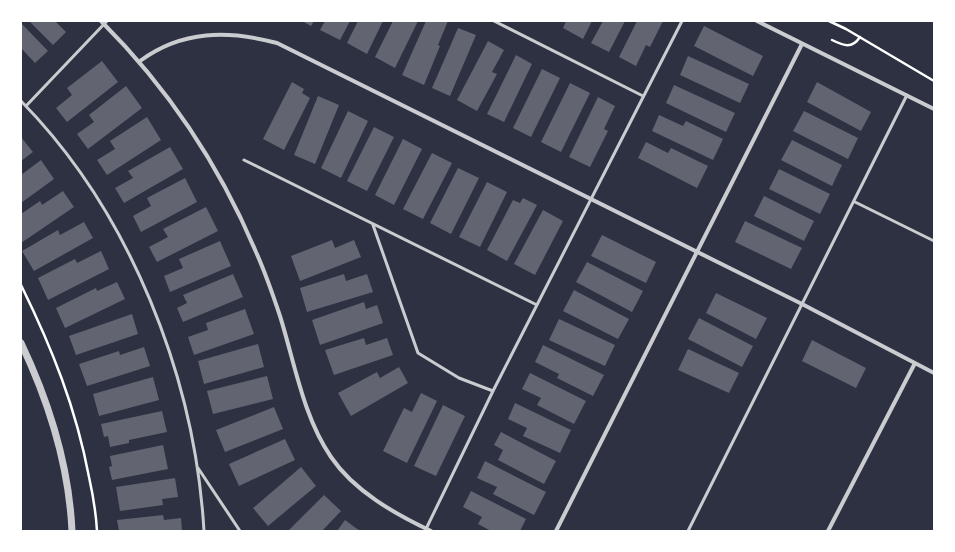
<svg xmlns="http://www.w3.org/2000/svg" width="955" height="552" font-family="'PT Sans',sans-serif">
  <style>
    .building { fill: #626471 }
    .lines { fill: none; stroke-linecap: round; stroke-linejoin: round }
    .path { stroke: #fff; stroke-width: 2.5 }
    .service { stroke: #caccd0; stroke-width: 3 }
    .minor { stroke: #caccd0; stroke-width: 4 }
    .tertiary { stroke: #caccd0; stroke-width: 7 }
  </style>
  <rect width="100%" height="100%" fill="#2d3142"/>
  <path class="building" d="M29,21H55L66,32L53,45Z
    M302,21H314L311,26Z
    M325,21H350L340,40L320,30Z
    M358,21H383L367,54L347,43Z
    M393,21H418L395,68L375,57Z
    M426,21H448L438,45L440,46L424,85L402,75Z
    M566,21H592L583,39L563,28Z
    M603,21H625L609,52L591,43Z
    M637,21H663L650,47L646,45L636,66L619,57Z
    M21,23L48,51L35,63L21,48Z
    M704,26L763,56L753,76L694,46Z
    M458,28L476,35L450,96L432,88Z
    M488,41L504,50L492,72L497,74L477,111L457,100Z
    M516,55L532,64L504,122L487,114Z
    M688,56L749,84L740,103L680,75Z
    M102,61L118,82L67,122L56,108L72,95L67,88Z
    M542,69L560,78L531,137L513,128Z
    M292,82L304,89L302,93L310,98L284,150L263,139Z
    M817,82L871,112L861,131L807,102Z
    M570,83L590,93L561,152L541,142Z
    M674,85L735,113L726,132L666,103Z
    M126,86L142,108L88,149L77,134L94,122L89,115Z
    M318,96L339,105L315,164L294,155Z
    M598,97L615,106L604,129L608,131L590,167L569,157Z
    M348,111L368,121L341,178L321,168Z
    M804,111L858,138L848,159L793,131Z
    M659,115L683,126L686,121L723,139L713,160L652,131Z
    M147,117L161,140L107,175L97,160L115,149L110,141Z
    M374,127L394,137L367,191L347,181Z
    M21,137L33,152L21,161Z
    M403,139L422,149L394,205L375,195Z
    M792,140L842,165L832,186L781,160Z
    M646,142L668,153L671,148L708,166L697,188L638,158Z
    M170,147L183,169L124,203L115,188L133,178L128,171Z
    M432,153L452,163L423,219L403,209Z
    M41,160L54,179L21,203V175Z
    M458,168L479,178L451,234L430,223Z
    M779,169L830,194L820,214L769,189Z
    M185,178L197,202L141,232L133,216L151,206L147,198Z
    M487,182L507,192L480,247L459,237Z
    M63,191L74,207L21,243V214L40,201L42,205Z
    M764,196L814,221L804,241L754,216Z
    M523,198L537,205L507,261L487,250L513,200L520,203Z
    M206,207L218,231L157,262L149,247L168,237L163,229Z
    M543,210L563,221L535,275L514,264Z
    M745,221L802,248L791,269L735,242Z
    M84,222L93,238L34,271L22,251L58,230L60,235Z
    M602,235L656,262L646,283L591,256Z
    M332,240L335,248L354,240L361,257L300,281L291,256Z
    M220,241L231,266L170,292L164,276L183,268L179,259Z
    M101,251L109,269L48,300L38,278L75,259L77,263Z
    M587,262L643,291L632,312L576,282Z
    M233,274L243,297L183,322L177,308L187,303L183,295Z
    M344,274L346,281L367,274L373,292L307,312L300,288Z
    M117,282L125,299L65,328L56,308L96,288L97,291Z
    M574,290L629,319L618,339L563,311Z
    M716,293L767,318L756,339L706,313Z
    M364,302L366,309L377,305L383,323L320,345L312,320Z
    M245,309L254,334L194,355L188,337L208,330L206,323Z
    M132,314L138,334L76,355L69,336Z
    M699,318L753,346L742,367L688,339Z
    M559,319L615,345L605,366L549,340Z
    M364,338L366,345L387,338L393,355L334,375L325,350Z
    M812,340L866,368L856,388L802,361Z
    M258,344L264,367L204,384L198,361Z
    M543,345L604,375L593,396L557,378L559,374L535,362Z
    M144,347L150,366L87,386L79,364L119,351L120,355Z
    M688,349L739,373L729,393L678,370Z
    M399,367L408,383L351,416L338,393L377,372L380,378Z
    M530,373L586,401L574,424L537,405L541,398L522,389Z
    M267,376L273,399L213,414L207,391Z
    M153,377L159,400L99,416L93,394Z
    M421,393L437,401L407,463L383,451L404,408L412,412Z
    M515,403L571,430L560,453L523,436L527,428L508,419Z
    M443,405L465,416L436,476L414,466Z
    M274,407L283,429L225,452L216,430Z
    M162,411L167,432L129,440V443L110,447L108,436L104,437L101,424Z
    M501,432L556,461L544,484L498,460L503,450L494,445Z
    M285,439L295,460L239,486L229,464Z
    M163,445L168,469L112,480L109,467L112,466L110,456Z
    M485,461L546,492L534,515L493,494L497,487L477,478Z
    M301,467L316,486L268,526L253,508Z
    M175,478L178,497L162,499L163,505L120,511L116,487Z
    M471,491L526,519L520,531H491L478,524L482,517L463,507Z
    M324,495L341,511L322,531H288Z
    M163,515L164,520L181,518L182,531H119L117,520Z
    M345,520L360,531H337Z"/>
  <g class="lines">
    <path class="path" d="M829,21L846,29L934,81
      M832,40C844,46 852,49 860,37
      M21,285C52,348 76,408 89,477C93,495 96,513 97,531"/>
    <path class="service" d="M494,21L643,96
      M21,101C130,212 195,377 204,531
      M26,106L107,21
      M244,160L537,305
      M855,202L934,241
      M373,225L418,353L459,378L493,391
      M198,468L240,531
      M425,531L493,391L682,21
      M688,531L907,95"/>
    <path class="minor" d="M101,21C169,89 219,164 256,252C265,272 273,295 280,316C295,364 303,416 331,457C354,491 395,514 431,531
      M757,21L934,109
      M140,61C182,30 228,30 277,43L802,304L934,373
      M556,531L802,44
      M828,531L915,363"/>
    <path class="tertiary" d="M21,343C49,402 69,466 72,531"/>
  </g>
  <rect width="955" height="552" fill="none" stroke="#ffffff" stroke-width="44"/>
</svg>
